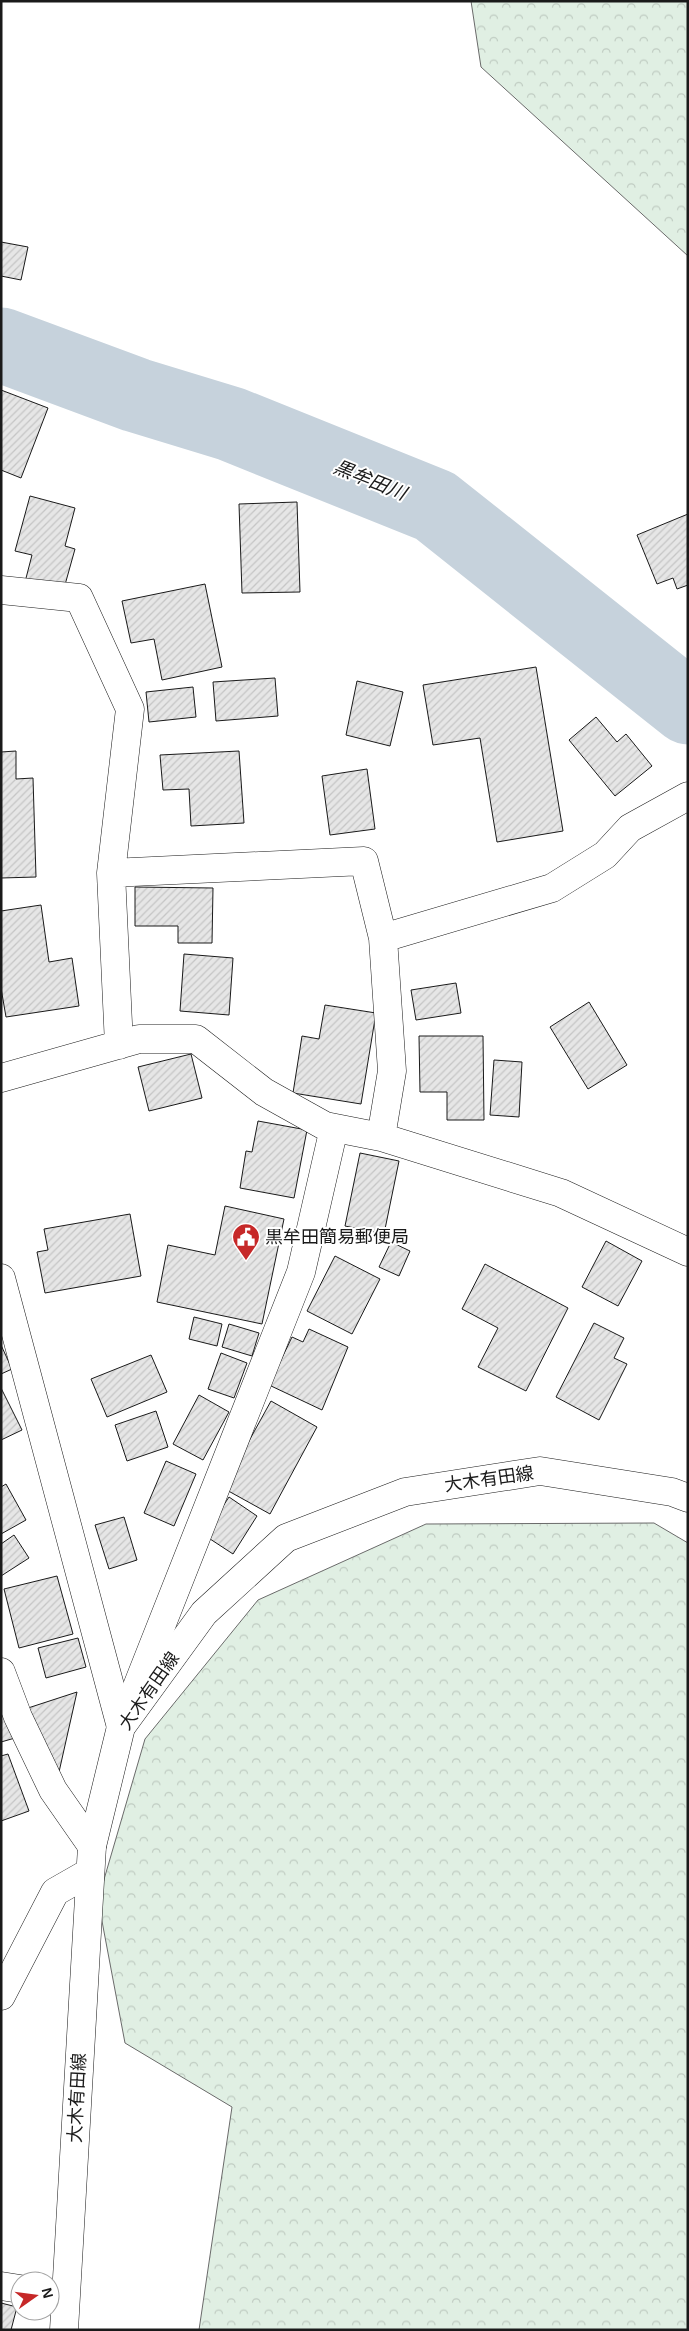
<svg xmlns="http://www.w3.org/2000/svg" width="689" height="2331" font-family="Helvetica,'Noto Sans JP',sans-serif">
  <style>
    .forest { fill: url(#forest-crowns); stroke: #6a6a6a }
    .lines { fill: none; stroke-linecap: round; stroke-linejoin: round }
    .river { stroke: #c6d2dc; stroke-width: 75 }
    .building { fill: url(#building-hatch); stroke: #1a1a1a }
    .minor-casing { stroke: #1a1a1a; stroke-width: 29 }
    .tertiary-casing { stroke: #1a1a1a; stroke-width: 29 }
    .secondary-casing { stroke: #1a1a1a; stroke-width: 29 }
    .minor { stroke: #fff; stroke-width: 28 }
    .tertiary { stroke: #fff; stroke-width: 28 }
    .secondary { stroke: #fff; stroke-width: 28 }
    .labels { text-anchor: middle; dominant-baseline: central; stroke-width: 4; stroke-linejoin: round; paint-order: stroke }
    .poi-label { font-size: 18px; fill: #1a1a1a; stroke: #fff; text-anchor: start }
    .street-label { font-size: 18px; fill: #1a1a1a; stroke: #fff }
    .water-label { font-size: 19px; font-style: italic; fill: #1a1a1a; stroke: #fff }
  </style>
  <defs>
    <pattern id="forest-crowns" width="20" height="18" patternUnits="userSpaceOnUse" patternTransform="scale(1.25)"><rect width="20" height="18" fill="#e0efe3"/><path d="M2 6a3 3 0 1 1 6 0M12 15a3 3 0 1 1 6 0" fill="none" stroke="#c0ccc2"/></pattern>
    <pattern id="building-hatch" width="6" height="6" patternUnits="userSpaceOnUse" patternTransform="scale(1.25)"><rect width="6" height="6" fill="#e6e6e6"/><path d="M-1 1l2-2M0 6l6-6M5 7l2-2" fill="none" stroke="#c5c5c5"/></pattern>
  </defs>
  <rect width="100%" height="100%" fill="#fff"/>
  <path class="forest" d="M471,1H688V256L481,67Z
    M654,1523L688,1543V2330H199L232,2107L125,2043L98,1900L145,1739L258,1600L426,1524Z"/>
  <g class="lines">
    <path class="river" d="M1,345L136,395L231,424L435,506L688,707"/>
  </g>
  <path class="building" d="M1,242L28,247L21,280L1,276Z
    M1,390L48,408L21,478L1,470Z
    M30,496L75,508L65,546L75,549L63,592L25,582L32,555L15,551Z
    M297,502L300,592L242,593L239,504Z
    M688,514V585L677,589L673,578L657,584L637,535Z
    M205,584L222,667L162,680L154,639L131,643L122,601Z
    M536,667L563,831L497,842L480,738L433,745L423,685Z
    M275,678L278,716L216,721L213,682Z
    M357,681L403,692L390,746L346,735Z
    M193,687L196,717L149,722L146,692Z
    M596,717L617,742L626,734L652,766L615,796L569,740Z
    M16,751V779L33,778L36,877L1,878V752Z
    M239,751L244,823L191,826L189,789L163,790L160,755Z
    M367,769L375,829L330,835L322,776Z
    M135,887L213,888L212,943H178V926H135Z
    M41,905L49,962L72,958L79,1006L6,1017L1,988V911Z
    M184,954L233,958L229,1015L180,1011Z
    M456,983L461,1013L416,1020L411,990Z
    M589,1002L627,1065L588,1089L550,1027Z
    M325,1005L376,1013L361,1104L293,1093L302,1036L319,1039Z
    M419,1036H483L484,1120H447V1092H420Z
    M191,1054L202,1098L149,1111L138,1067Z
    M494,1060L522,1062L519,1117L490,1115Z
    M258,1121L307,1130L294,1198L240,1188L246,1151L252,1152Z
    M360,1153L399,1161L384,1234L345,1226Z
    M225,1206L284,1219L262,1324L157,1302L168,1245L215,1255Z
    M130,1214L141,1276L45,1293L37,1252L48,1250L44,1229Z
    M606,1241L642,1261L618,1306L582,1287Z
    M391,1242L410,1251L399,1276L379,1267Z
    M335,1256L380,1279L352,1334L307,1311Z
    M485,1264L568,1308L526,1391L478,1367L498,1328L462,1309Z
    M194,1317L222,1324L217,1346L189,1339Z
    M594,1323L624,1338L614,1358L627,1364L599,1420L556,1397Z
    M229,1324L259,1333L252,1356L222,1347Z
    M309,1329L348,1347L322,1410L269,1385L292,1337L303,1342Z
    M1,1345L12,1369L1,1374Z
    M221,1353L247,1363L234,1398L208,1389Z
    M151,1355L167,1392L107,1417L91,1379Z
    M1,1388L22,1430L1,1440Z
    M199,1395L229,1412L203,1460L173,1444Z
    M271,1401L317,1427L270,1514L223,1488Z
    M156,1411L168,1447L127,1461L115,1425Z
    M166,1461L196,1474L174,1526L144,1513Z
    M6,1484L26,1520L1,1534V1487Z
    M229,1497L257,1516L233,1554L204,1535Z
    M124,1517L137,1560L109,1569L95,1525Z
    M14,1535L29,1558L1,1576V1544Z
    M57,1576L73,1634L19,1648L4,1589Z
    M78,1638L86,1667L46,1678L38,1648Z
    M77,1692L59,1772L25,1709Z
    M1,1694L15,1738L1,1742Z
    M8,1754L29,1811L1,1821V1756Z
    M1,2303L17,2307L11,2330H1Z"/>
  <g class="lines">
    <g class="minor-casing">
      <path id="minor" d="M1,590L79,598L130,709L111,873L119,1045
        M111,873L364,861L383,938L392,1071L381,1137
        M383,938L552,888L605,855L630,828L688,796
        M1,1078L139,1039H196L264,1092L325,1126L381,1137L561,1193L688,1252
        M1,1672L18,1717L53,1790L92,1846
        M127,1712L301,1272L334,1128
        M1,1996L55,1892L90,1872
        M1,2286L20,2289"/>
    </g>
    <g class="tertiary-casing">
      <path id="tertiary" d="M1,1278L121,1727"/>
    </g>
    <g class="secondary-casing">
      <path id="secondary" d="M64,2330L92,1846L121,1727L204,1613L286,1538L405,1492L540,1471L672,1492L688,1498"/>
    </g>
    <use href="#minor" class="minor"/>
    <use href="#tertiary" class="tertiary"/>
    <use href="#secondary" class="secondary"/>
  </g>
  <defs>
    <g id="civic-pin" transform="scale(1.4375)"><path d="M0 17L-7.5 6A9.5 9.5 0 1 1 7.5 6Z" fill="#c62828" stroke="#fff"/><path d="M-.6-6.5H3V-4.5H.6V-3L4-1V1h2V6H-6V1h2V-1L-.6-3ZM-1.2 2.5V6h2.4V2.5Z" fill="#fff"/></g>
  </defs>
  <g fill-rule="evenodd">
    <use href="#civic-pin" x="246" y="1237"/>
  </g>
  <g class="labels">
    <g class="poi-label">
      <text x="265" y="1237">黒牟田簡易郵便局</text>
    </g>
    <g class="street-label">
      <text transform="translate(489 1479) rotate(-8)">大木有田線</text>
      <text transform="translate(149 1691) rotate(-55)">大木有田線</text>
      <text transform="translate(77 2098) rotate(-87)">大木有田線</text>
    </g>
    <g class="water-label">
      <text transform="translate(370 480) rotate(22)">黒牟田川</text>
    </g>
  </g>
  <rect width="689" height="2331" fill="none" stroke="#1a1a1a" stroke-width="5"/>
  <g transform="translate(35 2296) rotate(76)"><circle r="24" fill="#ffffff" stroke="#a3a3a3"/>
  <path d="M0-4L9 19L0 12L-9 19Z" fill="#c62828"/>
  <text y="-8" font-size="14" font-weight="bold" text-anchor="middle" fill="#1a1a1a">N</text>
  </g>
</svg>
